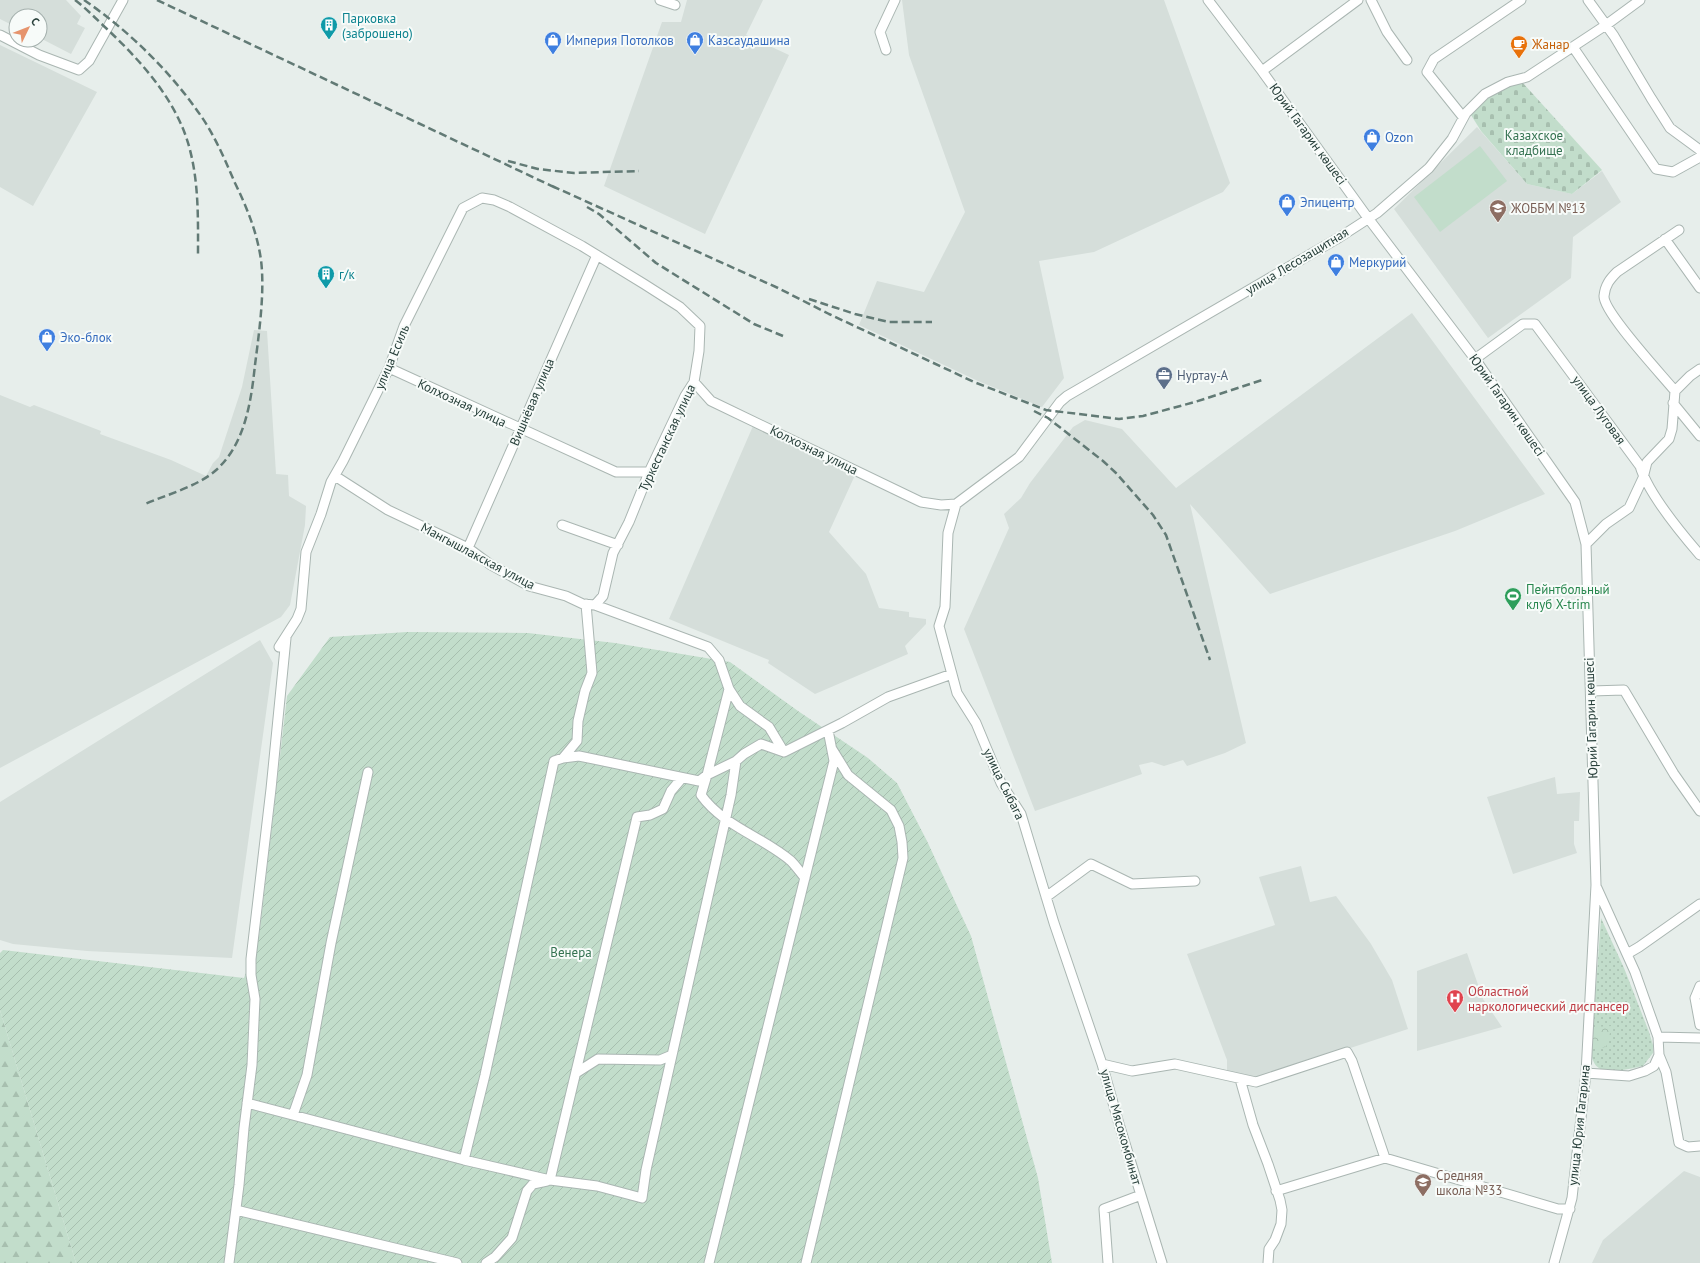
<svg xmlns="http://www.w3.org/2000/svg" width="1700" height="1263" font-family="'PT Sans',sans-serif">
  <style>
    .built { fill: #d5deda }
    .grass { fill: url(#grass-dots) }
    .forest { fill: url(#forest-firs) }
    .cemetery { fill: url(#cemetery-stones) }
    .park { fill: url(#park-crowns) }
    .garden { fill: url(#garden-furrows) }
    .pitch { fill: #c2ddcb }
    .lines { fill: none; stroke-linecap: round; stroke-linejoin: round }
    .minor-casing { stroke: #aab6b2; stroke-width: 11 }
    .minor { stroke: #fff; stroke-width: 9 }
    .rail { stroke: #627a75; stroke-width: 2.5; stroke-dasharray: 8 4; stroke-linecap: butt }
    .labels { text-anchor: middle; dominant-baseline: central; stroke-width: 4; stroke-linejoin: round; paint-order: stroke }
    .culture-label { font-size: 13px; fill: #0d838f; stroke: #f7fbf9; text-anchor: start }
    .shop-label { font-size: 13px; fill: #366cbe; stroke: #f7fbf9; text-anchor: start }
    .food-label { font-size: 13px; fill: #c56008; stroke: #f7fbf9; text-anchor: start }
    .street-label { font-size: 13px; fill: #273f3a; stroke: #f7fbf9 }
    .park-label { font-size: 13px; fill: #347251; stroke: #f7fbf9 }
    .education-label { font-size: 13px; fill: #785e54; stroke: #f7fbf9; text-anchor: start }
    .service-label { font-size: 13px; fill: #4e5e75; stroke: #f7fbf9; text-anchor: start }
    .leisure-label { font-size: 13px; fill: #27864d; stroke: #f7fbf9; text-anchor: start }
    .health-label { font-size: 13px; fill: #be3a42; stroke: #f7fbf9; text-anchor: start }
  </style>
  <defs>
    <pattern id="grass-dots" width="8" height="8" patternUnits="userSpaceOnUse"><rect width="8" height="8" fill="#c2ddcb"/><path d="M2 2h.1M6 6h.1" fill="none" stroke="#a7bfaf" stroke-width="1.8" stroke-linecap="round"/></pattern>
    <pattern id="forest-firs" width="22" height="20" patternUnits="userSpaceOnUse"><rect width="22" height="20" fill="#c2ddcb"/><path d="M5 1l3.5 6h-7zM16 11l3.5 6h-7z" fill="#a7bfaf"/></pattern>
    <pattern id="cemetery-stones" width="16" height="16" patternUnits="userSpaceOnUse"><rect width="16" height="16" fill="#c2ddcb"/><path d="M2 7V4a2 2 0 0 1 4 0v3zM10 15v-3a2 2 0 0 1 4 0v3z" fill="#a7bfaf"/></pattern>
    <pattern id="park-crowns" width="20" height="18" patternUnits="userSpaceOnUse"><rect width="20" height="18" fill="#c2ddcb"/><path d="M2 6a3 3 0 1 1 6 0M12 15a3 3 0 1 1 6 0" fill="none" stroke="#a7bfaf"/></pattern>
    <pattern id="garden-furrows" width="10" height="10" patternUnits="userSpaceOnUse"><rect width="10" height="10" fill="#c2ddcb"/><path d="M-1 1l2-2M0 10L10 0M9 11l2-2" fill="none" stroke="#a7bfaf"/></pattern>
  </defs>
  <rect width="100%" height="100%" fill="#e7eeeb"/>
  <path class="built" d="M0,0H66L81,16L77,24L85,28L71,54L40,38V16H16V27L0,19Z
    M687,0H763L746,35L789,55L705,234L604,186L662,22H681Z
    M902,0H1164L1230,183L1223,192L1094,252L1039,261L1064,378L1042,407L978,381L859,325L877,281L924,292L965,212L909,55Z
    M0,45L97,92L33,206L0,187Z
    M1477,127L1527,184L1572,194L1602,171L1621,202L1573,237L1571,278L1488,338L1394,209Z
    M1412,313L1545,494L1455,531L1270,594L1190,504L1246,743L1225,753L1187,766L1183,760L1164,766L1152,762L1139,765L1142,774L1035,811L964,629L1009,528L1004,514L1021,498L1030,483L1073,427L1085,420L1122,429L1176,488Z
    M254,330L267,331L276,474L288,475L289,496L306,506L305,525L290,605L281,617L0,768V395L30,407L34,405L101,431L100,434L171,460L206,476L213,463L219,457L242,387Z
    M753,426L856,473L829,532L866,574L879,608L909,612V617L926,619V624L905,646L908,654L815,694L768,663L769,660L669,619Z
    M260,640L273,663L232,958L87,951L13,944L0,940V802Z
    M1555,777L1557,794L1580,792L1579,821H1574V844L1577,853L1513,874L1487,797Z
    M1301,866L1310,902L1336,896L1371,944L1392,980L1408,1029L1256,1079L1227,1073V1060L1187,954L1275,925L1259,877Z
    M1467,953L1483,999L1502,1027L1417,1051V971Z
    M1684,1171L1700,1177V1263H1592L1603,1240Z"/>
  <path class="grass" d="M1601,918L1624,968L1649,1032L1653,1045V1053L1643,1066C1633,1068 1607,1075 1599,1068C1594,1065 1593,1060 1591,1055Z"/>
  <path class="forest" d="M0,1010L76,1263H0Z"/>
  <path class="cemetery" d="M1522,82L1602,170L1572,194L1527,184L1481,131L1471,115C1486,95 1498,89 1522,82Z"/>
  <path class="park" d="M1612,1026L1606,1047L1591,1049L1594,1027Z"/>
  <path class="garden" d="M407,632L528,633L615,643L730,662L798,711L868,758L897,783L927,841L971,936L1038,1178L1052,1263H76L0,1010V953L3,950L244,978L259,937L287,696L330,637Z"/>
  <path class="pitch" d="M1480,146L1507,181L1440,232L1414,197Z"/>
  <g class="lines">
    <g class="minor-casing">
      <path id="minor" d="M660,0L675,5
        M1208,0L1262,71L1368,218L1475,359L1575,502L1586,544L1596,885L1586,1073L1572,1198L1554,1263
        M1371,0L1387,32L1407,60
        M1588,0L1614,36L1651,98L1670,128L1700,150
        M0,35L39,55L79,70L89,61L123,0
        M1573,47L1656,169L1673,172L1700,157
        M886,50L880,32L895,0
        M1262,71L1358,0
        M1463,117L1427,72L1434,59L1521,0
        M1665,239L1700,288
        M1475,359L1523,324H1535L1640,466C1648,493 1681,533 1700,555
        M389,368L616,472H649
        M694,382L711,401L921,502L941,505L956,504L976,489L1019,457L1060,402L1067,396L1340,237L1377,213L1429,168L1452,139L1466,113L1485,94L1508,82L1527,77L1606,25L1640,0
        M1675,391C1662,375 1603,312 1604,296C1605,285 1610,279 1617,272L1679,230
        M1673,403L1700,436
        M956,504L948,533L945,607L939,626L957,693L976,723L1001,783L1021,814L1054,923L1102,1064L1119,1124L1162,1263
        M562,525L618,545
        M1586,544L1606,524L1629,508L1643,478L1647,462L1669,439L1672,429L1675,391L1690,376L1700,369
        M468,548L597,255
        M595,605L708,647L719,660L729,689L740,706L769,727L784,752
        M279,647L297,619L301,609L306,552L321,514L331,482L343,461L389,368L404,326L463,208L482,198L494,200L510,207L582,246L644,284L680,307L700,326L699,351L694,382L685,396L650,470L629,522L613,553L603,596L595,605L583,604L566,596L529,586L491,565L468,548L388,510L335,476
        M1591,691L1624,690L1674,774L1700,811
        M563,758L577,741L578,721L585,691L592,673L586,604
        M736,761L707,775L701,795C723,826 763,837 791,861C796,866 800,872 805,878
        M1046,897L1091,864L1132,884L1195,881
        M1627,954L1639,947L1700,904
        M1700,986L1695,998L1700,1025
        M1658,1037L1700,1038
        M1659,1055L1666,1072L1679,1143L1688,1147L1700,1146
        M1102,1064L1132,1071L1175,1064L1256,1082L1347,1052L1352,1061L1385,1158
        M576,1073L598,1059L660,1060L672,1055
        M1586,1073L1629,1076L1645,1071L1654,1066L1659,1055L1658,1037L1635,972L1597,888
        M1240,1079L1253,1125L1268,1164L1280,1200L1282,1210L1281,1224L1275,1240L1269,1249L1268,1263
        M247,1103L464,1160L550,1180L597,1186L642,1198L646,1170L731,795L736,761L744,754L761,744L784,752L842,723L888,697L952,674
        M293,1115L307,1075L331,943L368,772
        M464,1160L485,1075L554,761L563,758L579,756L699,781L707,775L729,689
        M550,1180L637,817L650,815L663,809L671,791L682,778
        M1276,1191L1385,1158L1558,1209H1570
        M236,1210L457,1263
        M229,1263L239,1185L244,1128L252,1065L255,999L251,975V959L271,789L286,638
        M486,1263L495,1257L512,1238L527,1191L533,1184L547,1181
        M709,1263L834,761L828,730
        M806,1263L903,858L902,842L899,826L891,810L848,775L832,749
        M1108,1263L1104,1209L1141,1195"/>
    </g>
    <use href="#minor" class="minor"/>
    <path class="rail" d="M75,0C87,9 96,19 107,29C142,62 178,102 190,150C199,185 198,221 198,257
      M84,0C128,30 171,72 201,116C215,136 225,160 235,183C247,208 257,232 261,260C265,292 259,333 255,365C251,402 245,445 215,471C198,486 166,495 145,504
      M157,0L556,188
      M508,161L538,169L574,173L639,171
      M552,186L778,288L829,314L974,382L1046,410L1119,419L1143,416L1195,402L1262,380
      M587,207L599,214L656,263L754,324L783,336
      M809,299L855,314L889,322H932
      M1034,411L1048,418L1103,461L1116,473L1153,515L1166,535L1210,660"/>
  </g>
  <defs>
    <g id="building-pin" transform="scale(0.9)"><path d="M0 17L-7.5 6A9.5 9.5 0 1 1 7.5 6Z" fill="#0f9aa8" stroke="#f7fbf9"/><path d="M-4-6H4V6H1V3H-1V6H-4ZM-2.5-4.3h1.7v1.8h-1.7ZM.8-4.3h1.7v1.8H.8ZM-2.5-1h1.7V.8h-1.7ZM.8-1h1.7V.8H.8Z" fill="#fff"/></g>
    <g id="shop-pin" transform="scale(0.9)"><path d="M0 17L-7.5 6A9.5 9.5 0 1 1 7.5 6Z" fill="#3f7fe0" stroke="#f7fbf9"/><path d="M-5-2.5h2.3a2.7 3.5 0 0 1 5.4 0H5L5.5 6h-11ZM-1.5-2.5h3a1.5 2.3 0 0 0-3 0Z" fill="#fff"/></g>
    <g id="cafe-pin" transform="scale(0.9)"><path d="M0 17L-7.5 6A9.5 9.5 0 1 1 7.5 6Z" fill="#e8710a" stroke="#f7fbf9"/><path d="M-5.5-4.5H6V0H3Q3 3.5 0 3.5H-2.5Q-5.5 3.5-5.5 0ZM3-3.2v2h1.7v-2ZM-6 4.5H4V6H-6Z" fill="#fff"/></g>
    <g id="school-pin" transform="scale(0.9)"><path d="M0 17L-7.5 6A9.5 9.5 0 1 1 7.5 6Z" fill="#8d6e63" stroke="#f7fbf9"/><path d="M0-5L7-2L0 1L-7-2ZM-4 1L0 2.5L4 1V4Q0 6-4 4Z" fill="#fff"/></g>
    <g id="office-pin" transform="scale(0.9)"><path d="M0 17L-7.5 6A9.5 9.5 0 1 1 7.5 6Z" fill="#5c6f8a" stroke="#f7fbf9"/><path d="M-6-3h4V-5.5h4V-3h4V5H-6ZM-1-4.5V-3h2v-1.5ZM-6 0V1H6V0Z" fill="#fff"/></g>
    <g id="stadium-pin" transform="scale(0.9)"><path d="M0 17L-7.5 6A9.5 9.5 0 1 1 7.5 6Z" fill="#2e9e5b" stroke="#f7fbf9"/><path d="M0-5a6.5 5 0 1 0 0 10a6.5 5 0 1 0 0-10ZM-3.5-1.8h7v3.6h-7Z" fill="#fff"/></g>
    <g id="hospital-pin" transform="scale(0.9)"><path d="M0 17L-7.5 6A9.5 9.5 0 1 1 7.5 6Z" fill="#e0444e" stroke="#f7fbf9"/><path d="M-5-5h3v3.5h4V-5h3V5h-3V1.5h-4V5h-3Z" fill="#fff"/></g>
  </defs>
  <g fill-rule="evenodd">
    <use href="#building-pin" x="329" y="25"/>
    <use href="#shop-pin" x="553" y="40"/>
    <use href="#shop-pin" x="695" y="40"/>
    <use href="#cafe-pin" x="1519" y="44"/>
    <use href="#shop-pin" x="1372" y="137"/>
    <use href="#shop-pin" x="1287" y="202"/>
    <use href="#school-pin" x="1498" y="208"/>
    <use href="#shop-pin" x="1336" y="262"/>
    <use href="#building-pin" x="326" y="274"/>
    <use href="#shop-pin" x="47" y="337"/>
    <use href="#office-pin" x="1164" y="375"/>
    <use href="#stadium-pin" x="1513" y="596"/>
    <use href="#hospital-pin" x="1455" y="998"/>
    <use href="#school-pin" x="1423" y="1182"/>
  </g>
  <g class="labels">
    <g class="culture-label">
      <text x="342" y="18">Парковка<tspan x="342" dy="15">(заброшено)</tspan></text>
      <text x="339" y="274">г/к</text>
    </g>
    <g class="shop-label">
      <text x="566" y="40">Империя Потолков</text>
      <text x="708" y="40">Казсаудашина</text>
      <text x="1385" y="137">Ozon</text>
      <text x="1300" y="202">Эпицентр</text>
      <text x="1349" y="262">Меркурий</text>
      <text x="60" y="337">Эко-блок</text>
    </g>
    <g class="food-label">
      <text x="1532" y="44">Жанар</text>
    </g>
    <g class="street-label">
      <text transform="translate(1308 134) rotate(54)">Юрий Гагарин көшесі</text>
      <text transform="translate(1297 261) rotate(-31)">улица Лесозащитная</text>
      <text transform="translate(392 357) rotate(-67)">улица Есиль</text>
      <text transform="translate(532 402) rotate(-67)">Вишнёвая улица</text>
      <text transform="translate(462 403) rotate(25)">Колхозная улица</text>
      <text transform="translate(1507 405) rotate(55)">Юрий Гагарин көшесі</text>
      <text transform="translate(1599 410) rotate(54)">улица Луговая</text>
      <text transform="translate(667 438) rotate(-65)">Туркестанская улица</text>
      <text transform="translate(814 450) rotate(26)">Колхозная улица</text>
      <text transform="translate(478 556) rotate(28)">Мангышлакская улица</text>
      <text transform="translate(1591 718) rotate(-92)">Юрий Гагарин көшесі</text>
      <text transform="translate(1004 784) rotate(64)">улица Сыбага</text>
      <text transform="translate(1579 1125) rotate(-84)">улица Юрия Гагарина</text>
      <text transform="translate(1121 1127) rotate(74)">улица Мясокомбинат</text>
    </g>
    <g class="park-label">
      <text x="1534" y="135">Казахское<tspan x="1534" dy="15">кладбище</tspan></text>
      <text x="571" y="952">Венера</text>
    </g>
    <g class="education-label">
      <text x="1511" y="208">ЖОББМ №13</text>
      <text x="1436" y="1175">Средняя<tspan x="1436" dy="15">школа №33</tspan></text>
    </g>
    <g class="service-label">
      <text x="1177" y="375">Нуртау-А</text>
    </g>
    <g class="leisure-label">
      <text x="1526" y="589">Пейнтбольный<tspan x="1526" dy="15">клуб X-trim</tspan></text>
    </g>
    <g class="health-label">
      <text x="1468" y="991">Областной<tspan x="1468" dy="15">наркологический диспансер</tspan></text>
    </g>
  </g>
  <g transform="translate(28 28) rotate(47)"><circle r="19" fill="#f7fbf9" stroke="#a4b0ad"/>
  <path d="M0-3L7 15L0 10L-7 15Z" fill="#e6946d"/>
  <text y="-6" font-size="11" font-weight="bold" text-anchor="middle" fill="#273f3a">С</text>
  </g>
</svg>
